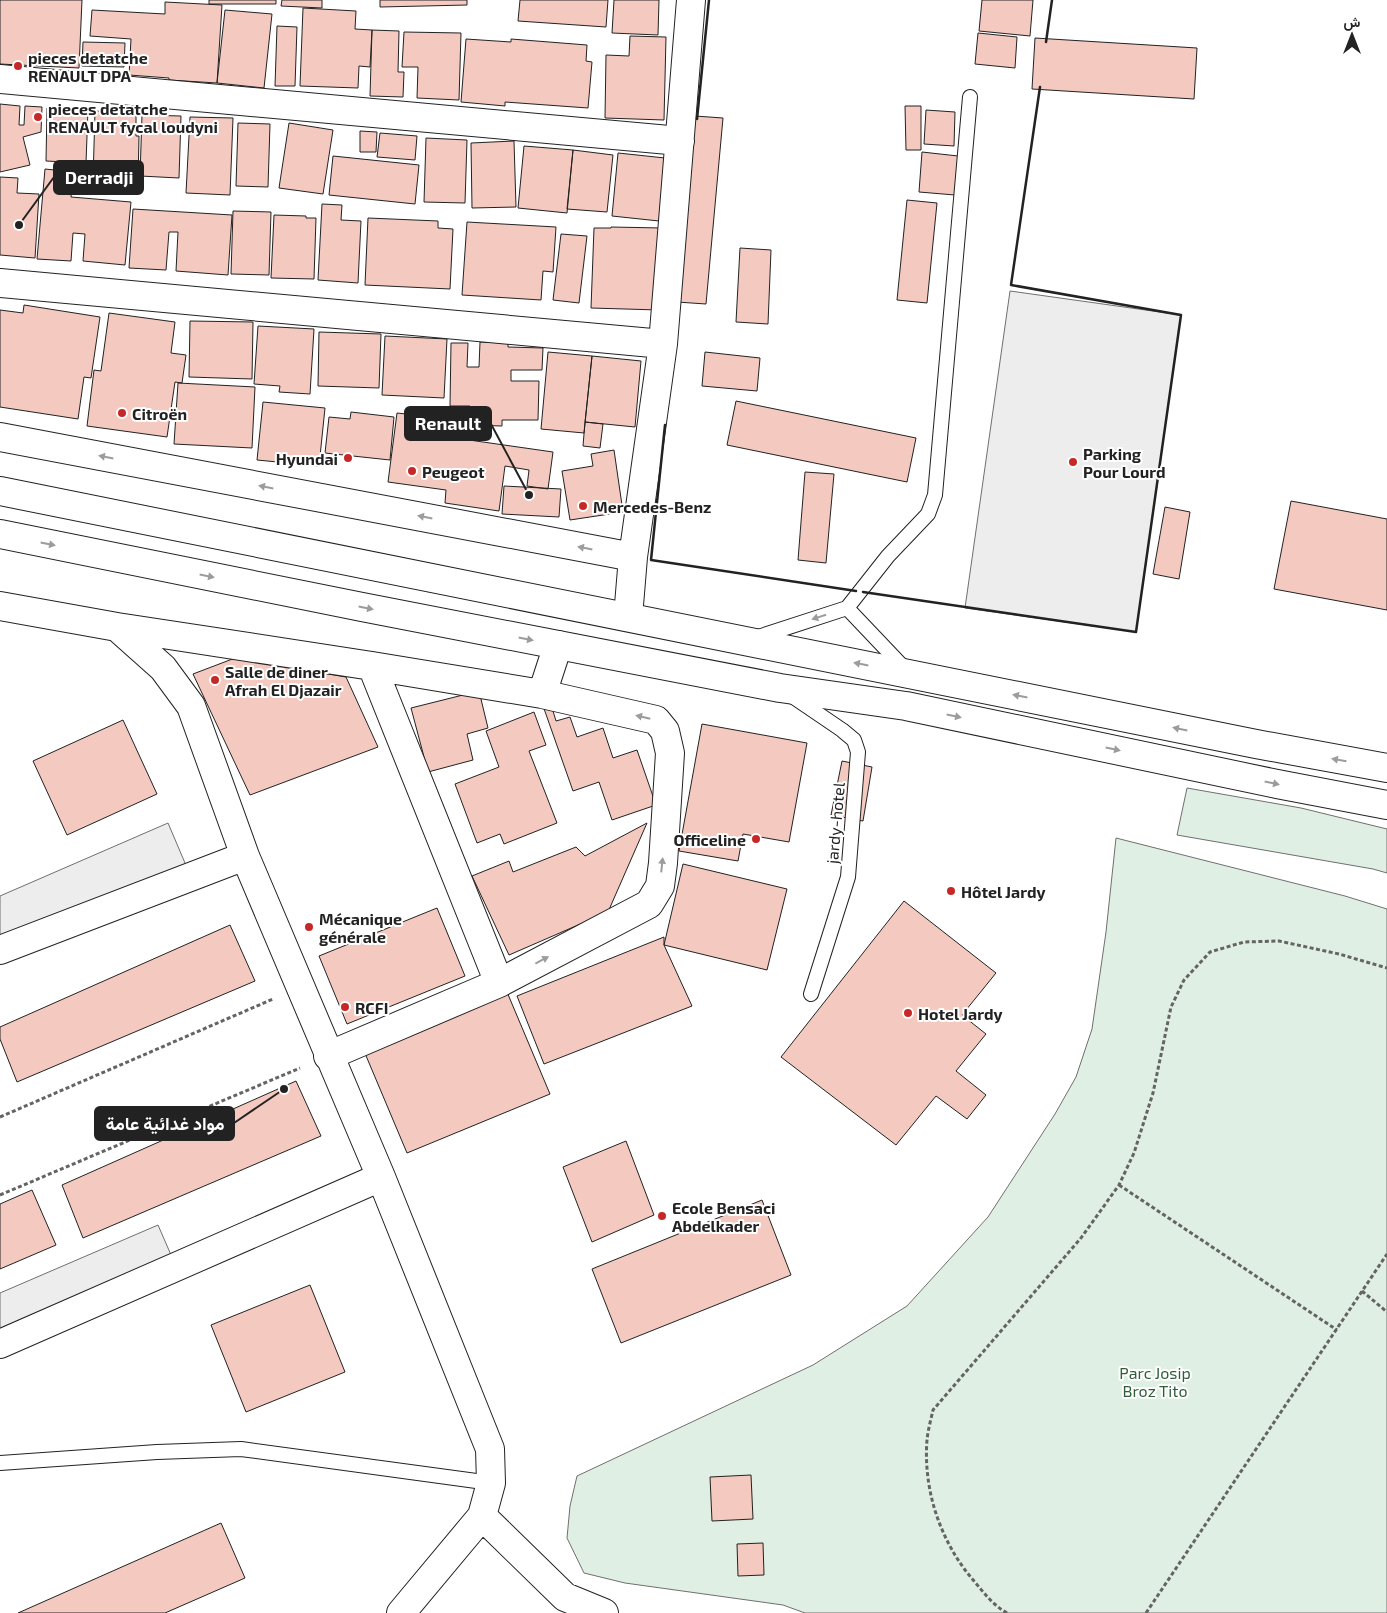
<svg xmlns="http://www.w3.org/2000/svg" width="1387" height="1613" font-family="'Exo 2',Vazirmatn,sans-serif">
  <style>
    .green { fill: #e0efe3; stroke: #6f6f6f }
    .parking { fill: #ededed; stroke: #6f6f6f }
    .building { fill: #f3c9c0; stroke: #222 }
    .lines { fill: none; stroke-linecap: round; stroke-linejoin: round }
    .lane-casing { stroke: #222; stroke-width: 16 }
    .street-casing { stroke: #222; stroke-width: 30 }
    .highway-casing { stroke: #222; stroke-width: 30 }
    .path { stroke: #646464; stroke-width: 3; stroke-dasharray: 4 2.5; stroke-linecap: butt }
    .lane { stroke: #fff; stroke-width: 14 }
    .street { stroke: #fff; stroke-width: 28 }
    .highway { stroke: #fff; stroke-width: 28 }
    .wall { stroke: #222; stroke-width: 2.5 }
    .oneway { fill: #9c9c9c }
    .poi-dot { fill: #c62828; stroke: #fff; stroke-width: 2 }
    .labels { text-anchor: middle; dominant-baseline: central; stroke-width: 4; stroke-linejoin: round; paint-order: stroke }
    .poi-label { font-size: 16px; font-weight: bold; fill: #222; stroke: #fff; text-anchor: start }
    .street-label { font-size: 16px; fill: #222; stroke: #fff }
    .park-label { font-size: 16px; fill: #2f5e38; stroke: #fff }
    .leader { fill: none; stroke: #222; stroke-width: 2 }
    .callout-dot { fill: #222; stroke: #fff; stroke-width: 2 }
    .callout { fill: #222; stroke: #222; stroke-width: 2 }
    .callout-label { font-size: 18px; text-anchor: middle; font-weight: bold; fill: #fff }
  </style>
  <rect width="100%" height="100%" fill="#fff"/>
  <path class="green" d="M1187,788L1301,808L1387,829V873L1373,869L1177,835Z
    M1116,838L1345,896L1387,909V1613H805L783,1605L625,1583L584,1573L567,1538L570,1506L577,1476L813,1365L907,1306L988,1217L1055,1114L1076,1077L1092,1029L1106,932Z"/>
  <path class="parking" d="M1010,291L1181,315L1136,632L965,608Z
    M168,823L188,870L0,951V896Z
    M158,1225L178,1271L0,1348V1293Z"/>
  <path class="building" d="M0,0H82L79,68L0,64Z
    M209,0H276V4H209Z
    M282,0H322V8L281,6Z
    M380,0H467V5L380,7Z
    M520,0H608L606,27L518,21Z
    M614,0H659L658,35L612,33Z
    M982,0H1033L1030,36L979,31Z
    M165,2L222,5L217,83L169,80V78L129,75L131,39L90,36L92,10L165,14Z
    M303,8L356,11L355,29L372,30L370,67L359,66L358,88L300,86Z
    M225,10L272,14L264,88L217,83Z
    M277,26L297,27L295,86H275Z
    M372,30L399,31L398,72H404L403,97L370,96Z
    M404,32L461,33L459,100L417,98L418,67H402Z
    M978,33L1017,37L1015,68L975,64Z
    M630,36L666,37L664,120L605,118L606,55L629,56Z
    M1035,38L1197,48L1194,99L1032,89Z
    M466,39L511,42V39L587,45L586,61L592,62L588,108L505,102V106L461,102Z
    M83,42L125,43L124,67L82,66Z
    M0,104L20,106L19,125H24L25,106L42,107L41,132L23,137L30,165L0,172Z
    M905,106H921V150H906Z
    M47,108L88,109L86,163L46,161Z
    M926,110L955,112L954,146L924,144Z
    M95,111L136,112V136H139L138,181L93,180Z
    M142,115L181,116L179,178L140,176Z
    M695,116L723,118L706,304L677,302Z
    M190,117L233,118L230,195L186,193Z
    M238,123L270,124L268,187L236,186Z
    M289,123L333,130L323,194L279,188Z
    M360,131L377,132L376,152H360Z
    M380,133L417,136L415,160L377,157Z
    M426,138L467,140L465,203L424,202Z
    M514,141L516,207L472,208L471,143Z
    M524,146L573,150L567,213L518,208Z
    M573,150L613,155L607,212L567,209Z
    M922,152L958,156L955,195L919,192Z
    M618,153L665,158L659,221L612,216Z
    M333,156L419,165L415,204L329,195Z
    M45,169L73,172L71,197L131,202L125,265L83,261L85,234L73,233L71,261L37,259Z
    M0,177L18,178L17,193L39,194L35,258L0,255Z
    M907,200L937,203L927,303L897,300Z
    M322,204L342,205L341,220L361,221L358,283L318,280Z
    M133,209L232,215L228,275L176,271L178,232H169L166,270L129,268Z
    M233,211L271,212L269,275L231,274Z
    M274,215L306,216V218H316L314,279L271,278Z
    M368,218L438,221V228L453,229L450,289L365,285Z
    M467,222L556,227L553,272L543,271L541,300L462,295Z
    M611,227L662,228L659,310L591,308L594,228H611Z
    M561,234L587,236L579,303L553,300Z
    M740,248L771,250L768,324L736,322Z
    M24,305L100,317L91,378L84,377L78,419L0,407V310L23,313Z
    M109,313L175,322L171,353L186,355L182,383L175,382L167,437L87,426L94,370L101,371Z
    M190,321L253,322L252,379L189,377Z
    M258,326L314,329L310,394L279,392L280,386L254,384Z
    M319,332L381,334L379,388L318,386Z
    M385,336L447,339L444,398L382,395Z
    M480,342L508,343V347L543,348L542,370H511V381H539L538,420H502V426L470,425V406H450L451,343H468L467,367H479Z
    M548,352L592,356L584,433L541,429Z
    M705,352L760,358L757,391L702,386Z
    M592,356L641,361L635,427L585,422Z
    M178,383L255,387L252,448L174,444Z
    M736,401L916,438L907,482L727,445Z
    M263,402L325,408L319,466L257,460Z
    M351,412L394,417L390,460L325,453L329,417L350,419Z
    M397,413L415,415L413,432L553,452L548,489L527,486L529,470L505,466L499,511L445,503L446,490L388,482Z
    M585,422L603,424L600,448L583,446Z
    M614,450L623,512L570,520L562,471L593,466L591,454Z
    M805,472L834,474L826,563L798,560Z
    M504,486L561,489L559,517L502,514Z
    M1291,501L1387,519V610L1274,589Z
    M1165,507L1190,512L1179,579L1153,574Z
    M235,658L346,677L378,747L250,795L193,674Z
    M479,691L488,728L467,734L473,760L428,772L411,708Z
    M550,701L556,721L570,717L577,737L603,728L613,758L637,750L656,805L612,820L599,782L573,791L542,703Z
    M534,712L546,745L529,751L557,823L504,844L500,834L477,843L455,784L499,767L486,731Z
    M123,720L157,794L67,835L33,761Z
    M702,724L807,743L789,842L743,834L738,861L679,851Z
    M842,761L872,767L863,821L831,815Z
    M647,823L608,912L509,955L472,876L509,861L513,872L576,847L585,856Z
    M683,864L787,889L767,970L664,945Z
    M904,901L996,973L962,1015L986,1034L956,1071L986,1095L967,1119L936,1096L896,1145L781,1057Z
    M437,908L465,976L347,1024L319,956Z
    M230,925L255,981L17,1082L0,1039V1027Z
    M664,937V945L692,1006L544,1064L517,996Z
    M507,992L550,1094L407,1153L364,1051Z
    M296,1081L321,1136L83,1238L62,1185Z
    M626,1141L654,1215L592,1242L563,1167Z
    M32,1190L56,1245L0,1269V1204Z
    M762,1200L791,1275L621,1343L592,1269Z
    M310,1285L345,1372L246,1412L211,1325Z
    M751,1475L753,1519L712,1521L710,1477Z
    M221,1523L245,1578L165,1613H18Z
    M763,1543L764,1575L738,1576L737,1544Z"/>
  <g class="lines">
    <g class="lane-casing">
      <path id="lane" d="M847,608L888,556L928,514L935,495L970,97
        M755,638L847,608L905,669
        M792,696L842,730L854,740L858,752L848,877L811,994
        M0,1463L157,1452L241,1449L491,1483"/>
    </g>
    <g class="street-casing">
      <path id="street" d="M0,79L680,141
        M0,283L663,344
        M0,437L633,557
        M0,606L117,627L163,668L191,706L245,856L381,1177L490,1449L491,1483L482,1516L401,1613
        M628,617L633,557L663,344L691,0
        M117,627L372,666L542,694L656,720L665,731L670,753L663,863L660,886L649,904L499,983L328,1056
        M372,666L499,983
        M542,694L558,645
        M0,950L245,856
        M0,1344L381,1177
        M482,1516L565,1597L604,1613"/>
    </g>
    <g class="highway-casing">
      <path id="highway" d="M0,491L1256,744L1387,768
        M0,534L362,607L780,688L906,706L1277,784L1387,805"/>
    </g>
    <path class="path" d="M0,1117L273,999
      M1119,1185L1337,1330
      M0,1195L300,1068
      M1362,1291L1387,1312
      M1007,1613C993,1605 984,1593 974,1581C941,1543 923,1491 927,1440C928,1430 931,1419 933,1410L1081,1238L1119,1185L1134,1153L1153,1093L1171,1007L1184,980L1210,952L1244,942L1279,941L1339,954L1387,968
      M1146,1613L1387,1254"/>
    <use href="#lane" class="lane"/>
    <use href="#street" class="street"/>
    <use href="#highway" class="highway"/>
    <path class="wall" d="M1046,42L1052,0
      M697,119L709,0
      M665,425L651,560L856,591
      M863,592L1136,632L1181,315L1011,285L1040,87"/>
  </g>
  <defs><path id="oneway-solid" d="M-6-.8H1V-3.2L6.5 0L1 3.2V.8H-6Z" transform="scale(1.25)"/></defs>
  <g class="oneway">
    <use href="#oneway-solid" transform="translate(106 457) rotate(-169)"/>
    <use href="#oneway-solid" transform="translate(266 487) rotate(-169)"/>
    <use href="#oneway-solid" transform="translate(425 517) rotate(-169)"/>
    <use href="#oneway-solid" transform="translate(48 544) rotate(11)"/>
    <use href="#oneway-solid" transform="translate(585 548) rotate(-169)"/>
    <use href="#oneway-solid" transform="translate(207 576) rotate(11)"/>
    <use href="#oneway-solid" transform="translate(366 608) rotate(11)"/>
    <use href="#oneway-solid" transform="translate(819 617) rotate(162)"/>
    <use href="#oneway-solid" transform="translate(526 639) rotate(11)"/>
    <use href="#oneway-solid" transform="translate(861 664) rotate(-169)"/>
    <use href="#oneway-solid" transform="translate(1020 696) rotate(-169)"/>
    <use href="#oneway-solid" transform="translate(954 716) rotate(12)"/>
    <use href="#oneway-solid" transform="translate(643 717) rotate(-167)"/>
    <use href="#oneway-solid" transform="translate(1180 729) rotate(-168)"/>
    <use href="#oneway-solid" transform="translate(1113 749) rotate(12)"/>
    <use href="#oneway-solid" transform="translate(1339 760) rotate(-170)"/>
    <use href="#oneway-solid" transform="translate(1272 783) rotate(12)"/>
    <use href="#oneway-solid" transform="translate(662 865) rotate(-84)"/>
    <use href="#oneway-solid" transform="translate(542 960) rotate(-28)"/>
  </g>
  <g class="poi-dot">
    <circle cx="18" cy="66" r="5"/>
    <circle cx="38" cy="117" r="5"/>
    <circle cx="122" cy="413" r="5"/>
    <circle cx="348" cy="458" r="5"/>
    <circle cx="1073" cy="462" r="5"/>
    <circle cx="412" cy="471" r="5"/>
    <circle cx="583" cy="506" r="5"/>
    <circle cx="215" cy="680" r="5"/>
    <circle cx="756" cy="839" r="5"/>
    <circle cx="951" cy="891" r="5"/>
    <circle cx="309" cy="927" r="5"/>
    <circle cx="345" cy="1007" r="5"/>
    <circle cx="908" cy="1013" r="5"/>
    <circle cx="662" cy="1216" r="5"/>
  </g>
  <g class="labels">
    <g class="poi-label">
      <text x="28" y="57">pieces detatche<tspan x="28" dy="18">RENAULT DPA</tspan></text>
      <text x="48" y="108">pieces detatche<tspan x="48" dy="18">RENAULT fycal loudyni</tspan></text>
      <text x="132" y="413">Citroën</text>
      <text x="1083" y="453">Parking<tspan x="1083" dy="18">Pour Lourd</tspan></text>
      <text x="338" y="458" text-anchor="end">Hyundai</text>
      <text x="422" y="471">Peugeot</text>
      <text x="593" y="506">Mercedes-Benz</text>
      <text x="225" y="671">Salle de diner<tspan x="225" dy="18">Afrah El Djazair</tspan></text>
      <text x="746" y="839" text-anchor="end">Officeline</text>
      <text x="961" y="891">Hôtel Jardy</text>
      <text x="319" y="918">Mécanique<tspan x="319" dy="18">générale</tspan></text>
      <text x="355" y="1007">RCFI</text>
      <text x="918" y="1013">Hotel Jardy</text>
      <text x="672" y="1207">Ecole Bensaci<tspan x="672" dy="18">Abdelkader</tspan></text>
    </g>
    <g class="street-label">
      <text transform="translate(835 823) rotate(-85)">jardy-hotel</text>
    </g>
    <g class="park-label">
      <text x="1155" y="1372">Parc Josip<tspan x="1155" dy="18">Broz Tito</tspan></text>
    </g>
  </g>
  <path class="leader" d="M19 225L54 177M529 495L491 424M284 1089L234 1123"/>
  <g class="callout-dot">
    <circle cx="19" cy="225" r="5"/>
    <circle cx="529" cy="495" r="5"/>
    <circle cx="284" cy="1089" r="5"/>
  </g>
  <g class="callout">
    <rect x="54" y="161" width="89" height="33" rx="5"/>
    <rect x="405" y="407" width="86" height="33" rx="5"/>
    <rect x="95" y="1107" width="139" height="33" rx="5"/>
  </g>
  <g class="callout-label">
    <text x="99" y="184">Derradji</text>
    <text x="448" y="430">Renault</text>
    <text x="165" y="1130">مواد غدائية عامة</text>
  </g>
  <g transform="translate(1352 35)" stroke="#ffffff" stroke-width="4" paint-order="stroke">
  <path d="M0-4L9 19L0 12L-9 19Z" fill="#222222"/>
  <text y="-8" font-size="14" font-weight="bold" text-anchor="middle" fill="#222222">ش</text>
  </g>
</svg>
